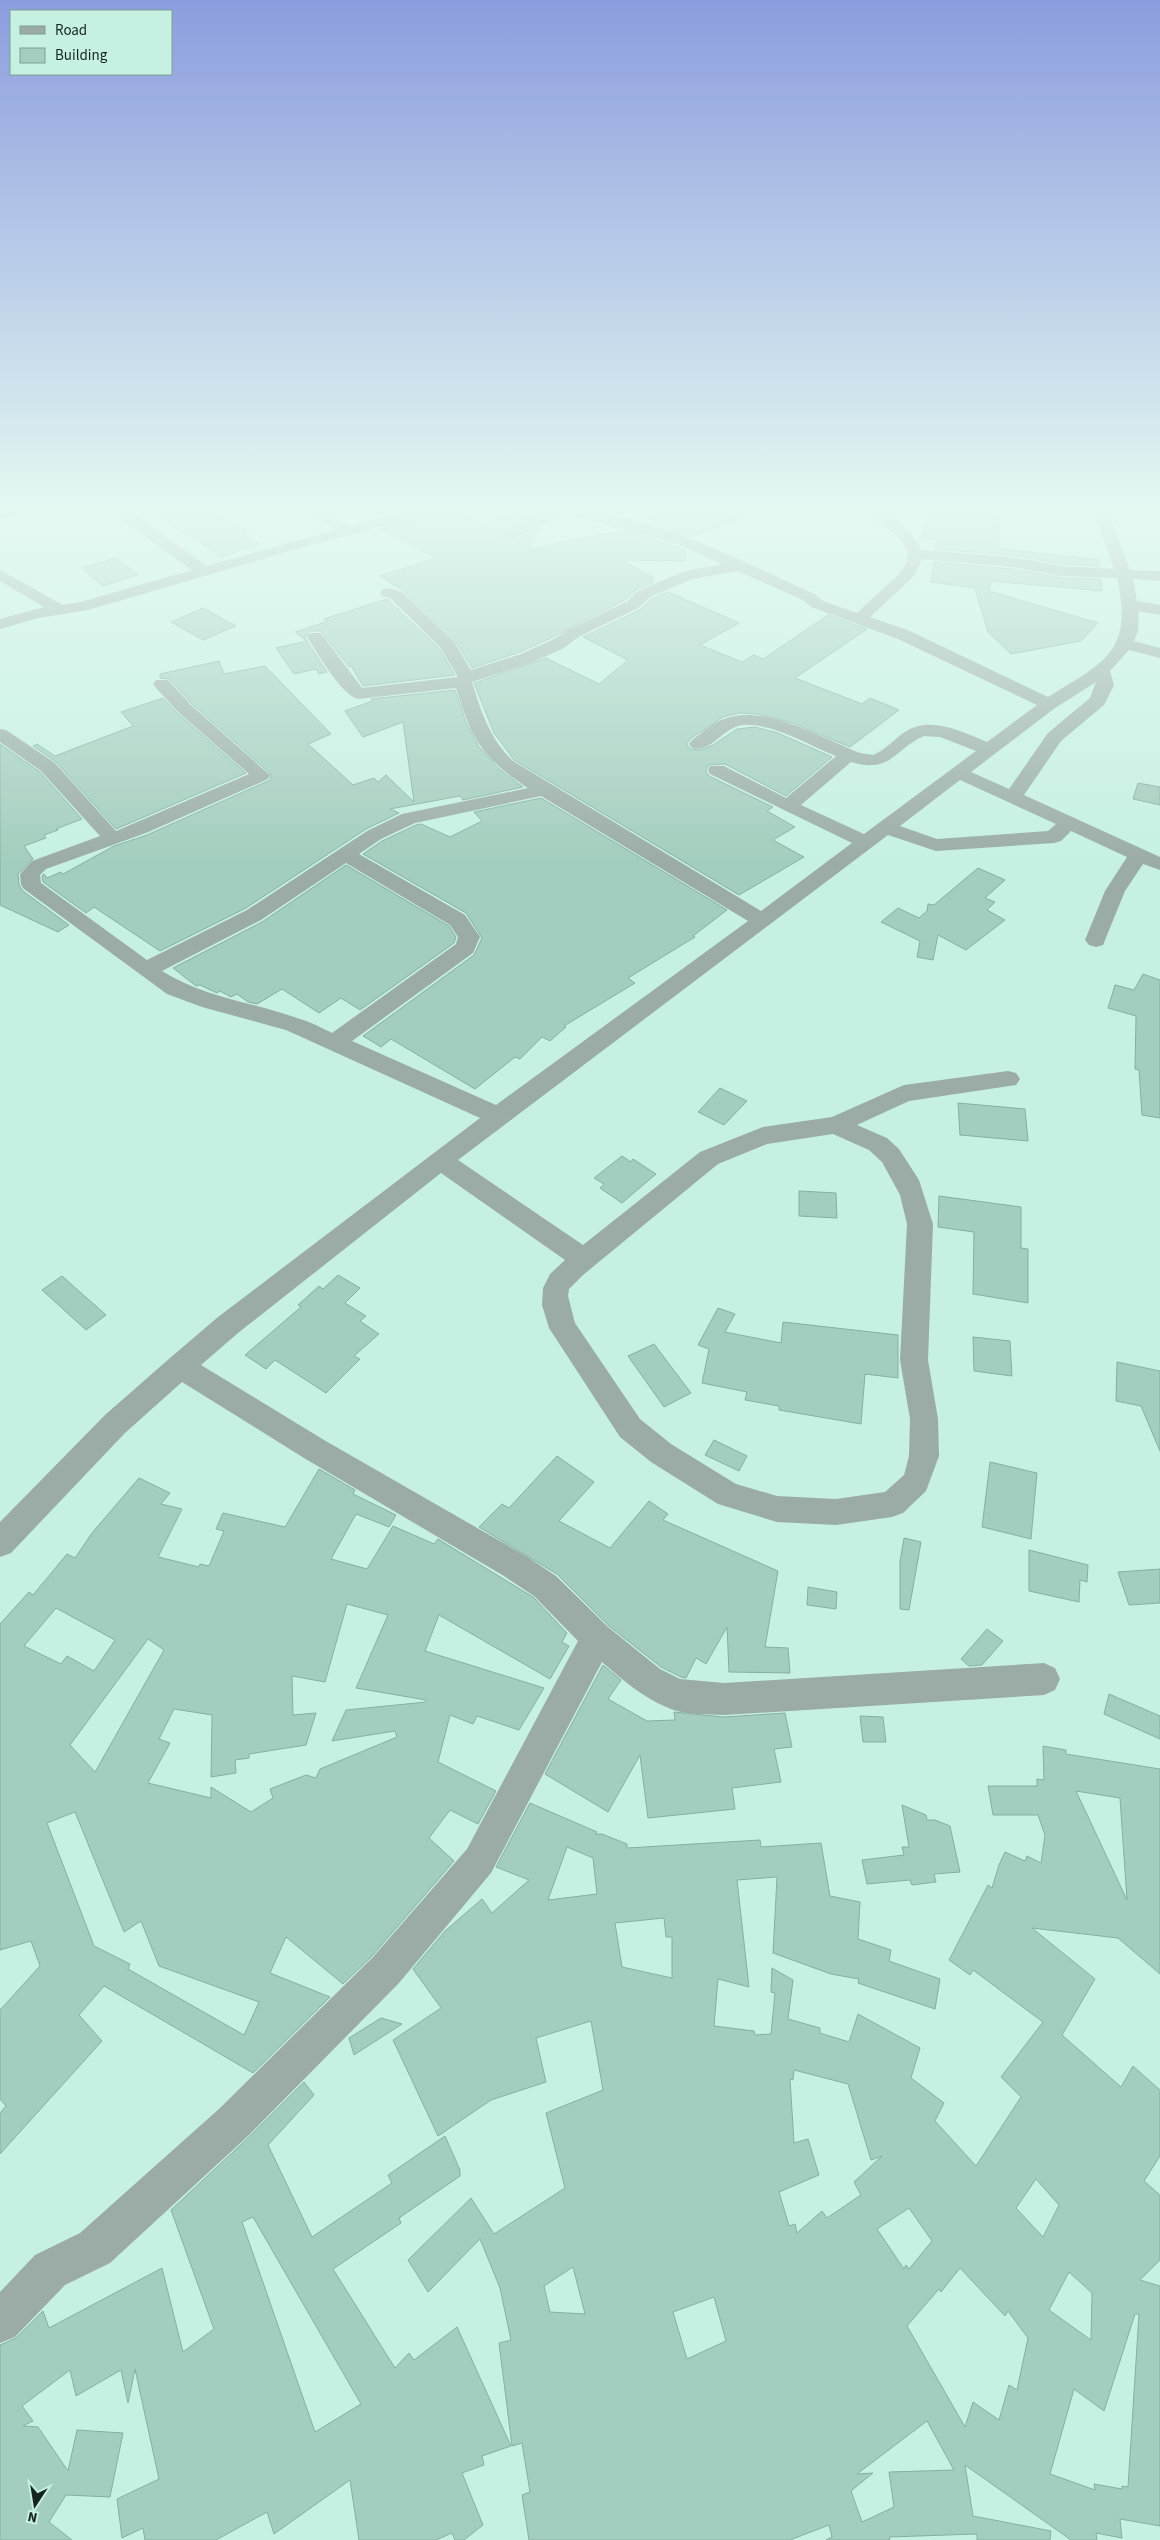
<svg xmlns="http://www.w3.org/2000/svg" width="1160" height="2540" font-family="'Source Sans 3',sans-serif">
  <style>
    .building { fill: #a3cdbe; stroke: #86afa1; fill-rule: evenodd }
    .lines { fill: none; stroke-linecap: round; stroke-linejoin: round }
    .minor { fill: #9aaca5; fill-rule: evenodd }
  </style>
  <rect width="100%" height="100%" fill="#c6f1e2"/>
  <path class="building" d="M146,508H210L249,532L243,534L259,544L221,557Z
    M440,508H452L482,524L524,508H533L540,512L502,535L506,540H516L540,527L528,549L603,534L628,532L686,550V561L622,560L654,578L650,580L654,582L637,589L625,600L551,638L520,652L472,668L454,639L403,591L380,576L436,558L380,529L437,513Z
    M632,508H763V509L692,537L669,529Z
    M926,508H1001L998,548L1098,560L1099,566L1062,564L1012,555L935,549L937,540L922,538Z
    M116,558L138,575L103,586L82,568Z
    M934,562L1012,569L1062,578L1101,579L1102,591L991,581L989,591L1098,623L1081,641L1011,654L988,632L975,588L931,582Z
    M668,592L739,623L700,645L742,662L754,655L763,659L828,615L867,629L795,678L862,704L870,698L899,710L850,747L793,723L757,714L739,713L723,717L690,739L687,744L690,749L700,750L713,745L737,729L755,727L778,733L832,757L786,796L725,764L708,765L706,771L709,776L773,807L767,811L795,827L773,840L804,857L739,895L514,760L494,733L474,683L546,658L599,684L628,660L583,637L639,610L651,599Z
    M387,599L439,648L455,675L363,686L351,666L349,667L321,631H309L305,638L327,672L319,674L316,669L294,674L276,648L307,641L295,632L328,621L324,619Z
    M203,608L216,615L236,626L203,640L171,622Z
    M219,661L224,674L265,666L331,734L308,744L353,785L374,778L378,782L386,775L414,802L403,722L363,737L345,711L372,701L371,699L455,690L466,722L479,747L498,768L523,787L463,800L460,796L390,809L399,813L366,829L246,908L160,951L94,907L86,913L43,882L42,876L44,874L47,878L61,872L63,874L114,846L147,835L270,780L271,774L192,704L169,679L160,678V674Z
    M163,698L177,713L246,773L116,829L56,762L33,746L37,744L55,756L133,726L121,712Z
    M0,744L40,772L82,819L56,829L58,830L44,835L46,838L24,846L33,859L18,874L19,885L23,891L69,925L58,932L0,905Z
    M1138,783L1160,787V805L1133,799Z
    M541,798L727,910L693,936L695,937L628,978L635,983L564,1026L566,1027L550,1041L542,1037L520,1059L515,1057L475,1089L391,1039L381,1047L363,1036L474,955L482,938L466,913L363,854L382,841L416,825L421,824L450,837L482,821L474,812Z
    M346,865L449,926L456,937L454,943L360,1010L341,998L319,1013L282,989L257,1004L248,1002L237,994L231,997L220,991L217,993L200,985L196,986L173,968L262,922Z
    M978,868L1005,880L985,898L995,902L987,910L1005,920L966,950L938,935L933,960L917,957L920,941L881,922L898,908L919,918L927,911L928,904L934,905Z
    M1143,974L1160,980V1118L1142,1115L1139,1070L1135,1069L1136,1016L1108,1008L1115,985L1134,990Z
    M720,1088L747,1101L724,1125L698,1112Z
    M958,1103L1025,1109L1028,1141L960,1135Z
    M622,1156L631,1162L633,1159L656,1174L622,1203L600,1188L604,1184L594,1178Z
    M799,1191L836,1193L837,1218L799,1216Z
    M939,1196L1021,1207V1248L1028,1249V1303L973,1294L974,1232L938,1227Z
    M338,1275L360,1288L345,1303L366,1316L360,1321L379,1334L354,1356L360,1359L326,1393L275,1360L266,1369L245,1355L301,1307L298,1305L319,1286L323,1289Z
    M62,1276L106,1315L86,1330L42,1290Z
    M718,1308L735,1314L725,1332L781,1343L783,1322L898,1335V1378L865,1374L861,1424L779,1410V1406L745,1400L747,1392L702,1383L709,1349L698,1345Z
    M973,1337L1010,1341L1012,1376L974,1371Z
    M654,1344L691,1393L664,1407L628,1356Z
    M1117,1362L1160,1371V1451L1141,1406L1116,1401Z
    M714,1440L747,1456L739,1471L705,1455Z
    M557,1456L594,1482L559,1521L610,1548L649,1501L668,1514L663,1520L778,1571L765,1647L788,1648L790,1673L729,1672L727,1627L706,1664L696,1658L686,1678L681,1677L661,1667L609,1626L557,1574L479,1527L502,1504L509,1508Z
    M990,1462L1037,1473L1031,1539L982,1527Z
    M319,1469L355,1490L353,1494L396,1515L389,1527L356,1514L331,1559L367,1569L393,1526L434,1544L438,1539L533,1597L567,1633L562,1642L569,1646L550,1679L439,1615L425,1651L544,1688L519,1730L477,1716L473,1724L450,1715L438,1762L496,1791L478,1824L450,1810L429,1838L454,1861L372,1956L343,1984L286,1937L270,1973L330,1997L253,2073L104,1986L79,2015L102,2041L0,2154V2113L6,2106L0,2099V2010L40,1966L31,1941L0,1950V1624L29,1592L33,1595L67,1554L75,1558L92,1533L139,1478L170,1493L161,1504L182,1509L158,1557L199,1567L200,1564L209,1566L224,1531L216,1529L223,1513L285,1527ZM347,1604L388,1615L356,1688L426,1700V1702L346,1710L332,1741L395,1731L397,1737L320,1769L316,1778L306,1775L270,1789L273,1798L251,1812L211,1787V1798L148,1783L170,1743L159,1739L174,1709L212,1715L211,1777L236,1773L235,1760L249,1758V1754L306,1745L316,1713L293,1715L292,1676L325,1682ZM56,1608L115,1640L94,1671L67,1656L61,1664L24,1646ZM148,1639L164,1650L95,1772L70,1745ZM75,1812L124,1932L141,1921L159,1966L259,2002L244,2035L128,1969L130,1964L94,1946L47,1823Z
    M904,1538L921,1542L909,1610L900,1609V1562Z
    M1029,1550L1088,1565L1087,1582L1080,1580L1079,1602L1029,1591Z
    M1160,1569V1603L1129,1605L1118,1572Z
    M808,1587L837,1592L836,1609L807,1605Z
    M987,1629L1003,1641L982,1665L969,1666L961,1659Z
    M603,1665L621,1680L608,1699L647,1721L675,1720L674,1712L724,1717L785,1713L792,1747L774,1749L781,1782L732,1788L735,1809L648,1818L640,1755L608,1812L545,1774Z
    M1109,1694L1160,1716V1739L1104,1714Z
    M860,1716L883,1717L886,1742H863Z
    M1043,1746L1066,1750V1754L1160,1769V1974L1118,1938L1032,1928L1095,1979L1062,2035L1121,2087L1133,2066L1160,2090V2156L1144,2181L1160,2195V2260L1140,2280L1160,2286V2526L1120,2519L1122,2538L1096,2533L1097,2540H1071L965,2465L973,2516L1051,2531L1050,2540H977V2534L889,2537L890,2540H826L832,2537L829,2525L790,2540H529L522,2495L530,2492L522,2443L512,2446L499,2343L511,2340L500,2288L480,2239L428,2292L408,2260L471,2198L494,2234L565,2188L546,2113L603,2090L591,2021L536,2038L546,2082L491,2100L438,2136L393,2040L441,2008L413,1969L445,1931L482,1899L492,1913L529,1880L496,1867L530,1803L597,1832L595,1834H602L627,1844V1848L760,1840L761,1847L821,1843L830,1896L860,1902L858,1939L891,1950L889,1961L940,1979L935,2009L858,1983L859,1979L831,1974L773,1953L777,1877L737,1880L749,1987L718,1979L714,2026L754,2031L755,2035L771,2034L775,1993L771,1992L772,1968L793,1980L788,2019L820,2028V2033L849,2042L858,2014L920,2048L911,2078L944,2103L935,2121L976,2166L1021,2097L1001,2077L1043,2022L973,1970L970,1975L949,1960L988,1885L992,1888L999,1865L1005,1852L1025,1861L1027,1856L1041,1863L1045,1835L1038,1815H993L988,1786H1037V1779L1044,1780ZM1076,1791L1120,1798L1127,1900ZM567,1847L593,1858L597,1894L548,1900ZM664,1918L666,1937H672V1978L622,1967L615,1923ZM794,2070L848,2084L871,2160L882,2156L854,2182L861,2195L827,2218L822,2211L797,2233L795,2224L789,2226L779,2192L819,2175L808,2139L794,2143L790,2079L793,2080ZM1036,2179L1059,2205L1043,2237L1016,2208ZM909,2208L932,2241L909,2269L906,2265L904,2269L877,2229ZM573,2267L585,2314L550,2312L544,2286ZM960,2268L1005,2316L1008,2311L1028,2338L1017,2390L1009,2385L999,2420L973,2402L965,2427L907,2326L939,2289L941,2292ZM1069,2272L1092,2293L1091,2340L1049,2310ZM714,2297L726,2341L687,2359L673,2312ZM1135,2314H1139L1128,2487L1122,2486V2489L1094,2484L1095,2490L1050,2474L1074,2389L1104,2411ZM927,2421L954,2470L889,2472L894,2507L862,2522L851,2491L873,2473L857,2474Z
    M902,1805L926,1815L927,1820H935L950,1826L960,1872L934,1874L936,1882L912,1885L910,1880L867,1884L862,1860L904,1855L902,1847H909Z
    M381,2018L402,2024L354,2055L349,2038Z
    M304,2082L314,2095L268,2145L312,2237L392,2183L388,2175L445,2136L460,2170V2176L399,2218L401,2223L333,2269L395,2368L409,2353L414,2360L457,2327L511,2446L482,2456L484,2465L462,2473L483,2525L464,2540H455L452,2533L436,2540H359L350,2480L274,2534L267,2512L216,2540H145L143,2528L122,2538L117,2499L159,2479L135,2369L128,2403L121,2370L76,2396L70,2370L22,2406L33,2421L23,2426L38,2427L68,2471L77,2430L123,2433L110,2497L66,2495L49,2522L72,2540H0V2345L16,2338L43,2311L49,2328L162,2268L183,2352L214,2329L171,2210L249,2137ZM253,2217L361,2404L315,2432L242,2222Z"/>
  <g class="lines">
    <path class="minor" d="M10,508H45L38,512L0,518V510Z
      M111,508H126L207,566L335,530L302,508H319L350,526L417,508H438L436,511L416,518L314,544L88,610L38,618L0,629V619L44,607L0,581V570L63,605L81,602L192,570L119,518Z
      M550,508C643,508 731,557 815,594L823,601L857,613L898,575C929,541 875,526 862,508C867,508 873,507 878,508C894,511 915,536 921,550L1012,557L1062,566L1114,569L1093,508H1107L1130,570L1160,571V581L1133,579L1137,601L1160,605V615L1139,611L1138,631L1134,641L1160,648V658L1129,650L1110,671L1114,685L1104,705L1061,741L1024,795L1160,857V870L1143,864L1125,891L1103,945L1096,947L1089,945L1085,940L1105,891L1127,857L1071,831L1061,841L1054,843L936,851L888,835L458,1160L583,1245L700,1152L763,1127L832,1117L904,1085L1008,1071L1016,1073L1020,1079L1016,1085L909,1101L857,1125L887,1138L899,1149L919,1180L933,1224L928,1360L938,1419L939,1456L926,1491L903,1513L892,1517L836,1525L777,1522L718,1504L651,1462L620,1437L549,1328L542,1305L543,1288L550,1274L565,1260L441,1173L238,1333L201,1365L324,1440L526,1556L556,1576L608,1627L660,1669L680,1679L724,1683L1044,1663L1055,1668L1060,1679L1055,1690L1044,1695L724,1715C709,1714 691,1715 677,1711C648,1702 624,1681 602,1662L491,1873L399,1983L248,2136L110,2263L65,2285L15,2337L0,2343V2292L35,2255L80,2233L220,2108L373,1957L467,1849L578,1641L534,1596L504,1576L304,1458L182,1382L125,1433L11,1553L0,1557V1522L105,1415L170,1358L218,1317L480,1118L286,1030L202,1007L167,994L24,889L21,885L20,874L32,861L100,836L41,771L0,742V729L6,730L55,763L116,831L249,774L178,712L156,688L153,684L156,680H168L191,705L270,775L268,779L146,833L46,869L40,875L41,883L147,960L247,910L367,831L402,814L528,788C482,758 472,740 456,688L358,699C341,695 317,652 307,637L309,633H321L362,688L458,677L440,647L390,598L382,596L380,593L382,590L388,588L402,592L453,640L471,670L521,654L552,640L568,630L626,602L638,591L682,572L722,564L675,543L563,513L516,538H506L504,535ZM922,559L1012,567L1062,576L1117,578C1134,652 1104,662 1048,697L910,631L870,617L915,575ZM737,571L803,600L811,607L898,639L1037,705L987,742C962,732 930,715 905,732C894,739 886,750 873,755L860,753C823,738 763,703 724,719C712,723 702,733 692,740L689,744L692,748C712,753 723,727 743,725C774,723 808,745 836,756L786,798L724,766H710L708,770L710,774L852,843L761,911L513,761C490,739 481,712 472,682L533,662L564,648L580,636L638,608L650,597L692,579ZM1096,682L1090,698L1048,733L1009,789L971,772L1055,708ZM924,736L940,737L976,751L864,834L801,805L851,762C891,774 893,750 924,736ZM960,780L1056,824L1048,831L937,839L900,826ZM541,796L748,921L496,1105L352,1041L473,953L480,937L465,915L359,854L381,839L415,823ZM346,863L450,925L458,937L456,944L332,1033C322,1028 311,1022 300,1019C253,1002 205,998 162,971L261,920ZM833,1134L869,1150L882,1162L900,1195L907,1224L900,1360L910,1419L909,1456L904,1475L885,1492L836,1499L777,1496L736,1484L671,1444L640,1419L575,1323L568,1296L569,1289L583,1275L718,1164L767,1144Z"/>
  </g>
  <linearGradient id="sky" x2="0" y2="1"><stop stop-color="#8b9dde"/><stop offset="0.59" stop-color="#e5f9f2"/><stop offset="1" stop-color="#e5f9f2" stop-opacity="0"/></linearGradient>
  <rect width="1160" height="864" fill="url(#sky)"/>
  <rect x="10" y="10" width="162" height="65" fill="#c6f1e2" stroke="#7fa094"/>
  <rect x="20" y="26" width="25" height="8" fill="#9aaca5" stroke="#7fa094"/>
  <text x="55" y="35" font-size="15" fill="#152620">Road</text>
  <rect x="20" y="48" width="25" height="15" fill="#a3cdbe" stroke="#7fa094"/>
  <text x="55" y="60" font-size="15" fill="#152620">Building</text>
  <g transform="translate(35 2505) rotate(192)" stroke="#c6f1e2" stroke-width="4" paint-order="stroke">
  <path d="M0-4L9 19L0 12L-9 19Z" fill="#152620"/>
  <text y="-8" font-size="14" font-weight="bold" text-anchor="middle" fill="#152620">N</text>
  </g>
</svg>
